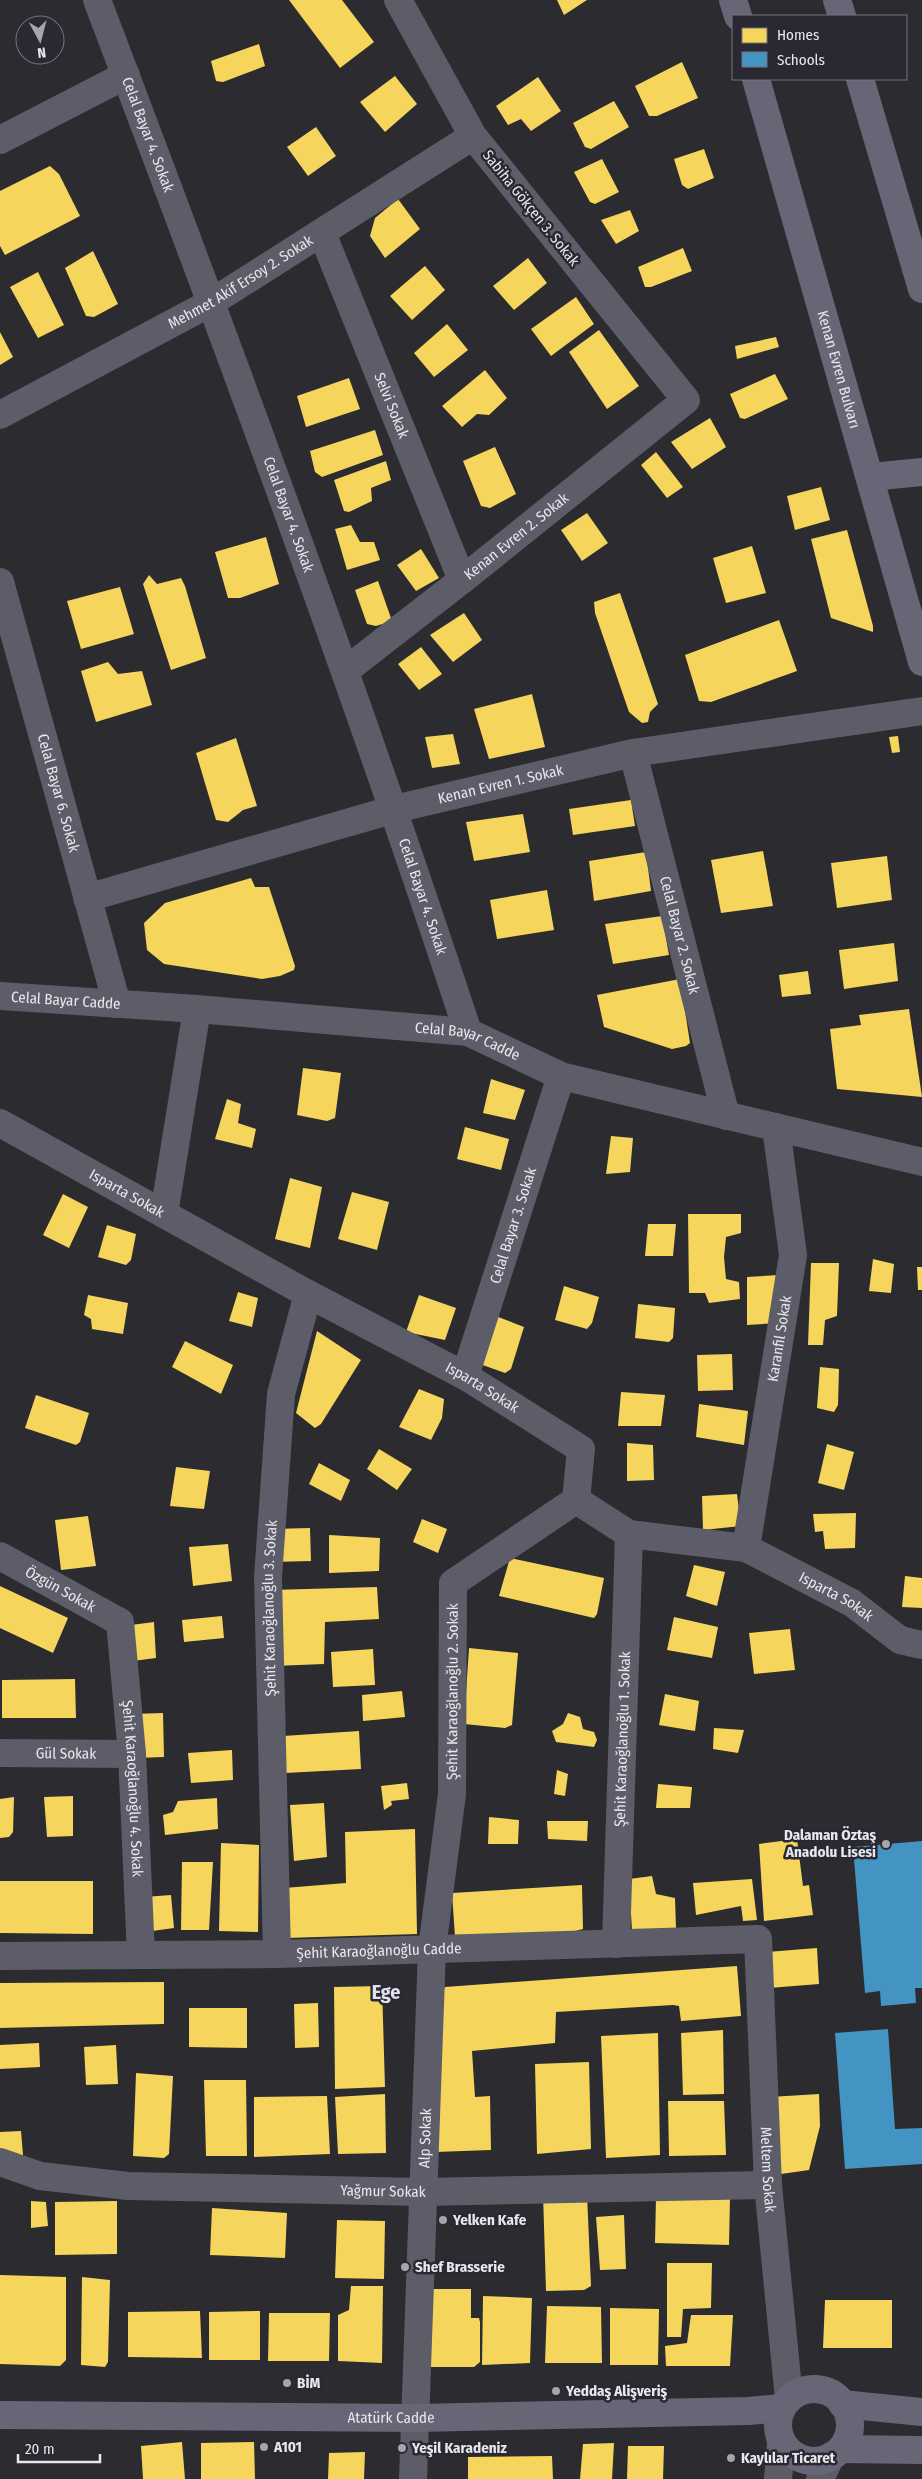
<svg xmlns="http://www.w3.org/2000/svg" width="922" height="2479" font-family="'Fira Sans Condensed',sans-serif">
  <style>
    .homes { fill: #f6d55c }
    .schools { fill: #4393c3 }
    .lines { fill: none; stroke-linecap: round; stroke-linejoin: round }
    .minor { stroke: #5d5d69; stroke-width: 28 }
    .major { stroke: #676676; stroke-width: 28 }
    .poi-dot { fill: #a5a5ac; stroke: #292833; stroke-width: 2 }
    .labels { text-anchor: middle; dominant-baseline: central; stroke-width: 5; stroke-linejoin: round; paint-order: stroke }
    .street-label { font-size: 15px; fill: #e7e7ee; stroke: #292833 }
    .poi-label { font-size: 15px; font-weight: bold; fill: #e7e7ee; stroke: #292833; text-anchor: start }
    .district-label { font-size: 20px; font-weight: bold; fill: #e2e1f0; stroke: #292833 }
  </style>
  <rect width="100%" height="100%" fill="#2b2b30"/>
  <path class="homes" d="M289,0H342L374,42L340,68Z
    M557,0H587L564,15Z
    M259,44L265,66L223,82L216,81L211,61Z
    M682,62L698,98L657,116H649L635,86Z
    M395,76L417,104L385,132L360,102Z
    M538,77L561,111L531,131L521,119L508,125L496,106Z
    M614,101L629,127L591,149L585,147L573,123Z
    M316,127L336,156L308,176L287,147Z
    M704,149L714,178L688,189L682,185L674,159Z
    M602,159L619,192L595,204L590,202L574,172Z
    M50,166L59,174L80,216L5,255L0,246V191Z
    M398,199L420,229L385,258L370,236L375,218Z
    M630,210L639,231L616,244L601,220Z
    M683,248L692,271L651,287H645L638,267Z
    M93,251L118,304L94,317L86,316L65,268Z
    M528,258L547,283L514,310L493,286Z
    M425,266L445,290L412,320L390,296Z
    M38,272L64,325L38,338L10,287Z
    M576,297L594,324L551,356L531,329Z
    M447,324L468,350L434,377L414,353Z
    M599,330L639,386L607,409L569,352Z
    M0,332L13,357L0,365Z
    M776,337L779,347L737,359L735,346Z
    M485,370L507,398L489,415L477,414L462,427L442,406Z
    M775,374L788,399L745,419L740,418L730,394Z
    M349,378L360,409L306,427L297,396Z
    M710,418L726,447L692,469L671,442Z
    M375,430L383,455L322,477L315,472L310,451Z
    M495,447L516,494L490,508L481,506L463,461Z
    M656,452L683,487L667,498L641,465Z
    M386,461L391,480L371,488L372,501L349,512L344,511L334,480Z
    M821,487L830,520L795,530L787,496Z
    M587,513L608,543L582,561L561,530Z
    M351,525L360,542H374L380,560L347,570L335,529Z
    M847,530L873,626V632L831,618L811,539Z
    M266,537L279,584L240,598H228L215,552Z
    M752,546L766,593L726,603L713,558Z
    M421,549L439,578L416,591L397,565Z
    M149,575L157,584L181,578L185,586L206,658L171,670L143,584Z
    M378,581L392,621L376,626L367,624L355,590Z
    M120,587L134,634L81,649L67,601Z
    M620,593L658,704L650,712L648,722L642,723L629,712L595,613L594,602Z
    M464,613L482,640L453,662L430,635Z
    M779,620L797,671L711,702L699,701L685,655Z
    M421,647L442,674L419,690L398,664Z
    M108,662L118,674L142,671L152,705L96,722L81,671Z
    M532,694L545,747L489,759L474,709Z
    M453,734L460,764L432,768L425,737Z
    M898,736L900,752L892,753L889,737Z
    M236,738L257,806L243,810L228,822L216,820L196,753Z
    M631,800L635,826L573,835L569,809Z
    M523,814L530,852L474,861L466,822Z
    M763,851L773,906L721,913L711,860Z
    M646,852L651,891L594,901L589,861Z
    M887,856L892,900L837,908L831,863Z
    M251,878L255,887H269L295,966L294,970L280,976L262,979L164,964L147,950L144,923L165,903Z
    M547,890L554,930L497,939L490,900Z
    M662,916L669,955L613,964L605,924Z
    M894,943L898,981L844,989L839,950Z
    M808,971L811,994L782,997L779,975Z
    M680,979L690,1043L686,1046L672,1049L604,1027L597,995Z
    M909,1009L922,1097L837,1089L830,1029L861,1025L859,1015Z
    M303,1068L341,1073L335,1118L327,1121L297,1115Z
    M491,1079L525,1090L515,1120L483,1113Z
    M227,1099L241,1104L238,1123L256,1129L252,1148L215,1139Z
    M465,1127L509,1139L501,1170L457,1159Z
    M611,1136L633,1138L630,1172L606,1174Z
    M290,1178L322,1187L310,1248L275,1239Z
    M352,1192L389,1202L377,1250L338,1239Z
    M63,1194L88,1207L69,1248L43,1235Z
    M688,1214H741V1233L726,1237L724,1257L726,1279L739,1282L740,1299L709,1303L705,1293H689Z
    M648,1224H676L673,1256H645Z
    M107,1225L136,1234L131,1260L126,1265L98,1257Z
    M873,1259L894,1264L891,1293L869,1291Z
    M811,1263H839L837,1316L825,1320L823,1345H808Z
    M917,1267H922V1290H918Z
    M779,1275V1323L747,1325V1277Z
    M564,1286L599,1297L592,1323L587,1329L555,1320Z
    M238,1292L258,1298L252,1327L229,1321Z
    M88,1295L128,1303L123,1334L92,1329L91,1319L84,1315Z
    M419,1295L456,1308L445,1340L406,1332Z
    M638,1304L675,1308L673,1338L669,1342L635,1338Z
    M493,1315L524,1327L511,1369L505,1373L477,1363Z
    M317,1331L361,1360L321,1424L315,1428L296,1413Z
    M185,1341L233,1365L221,1394L172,1367Z
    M732,1354L733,1390L698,1391L697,1355Z
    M820,1367L839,1369L838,1405L834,1412L817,1408Z
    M419,1389L444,1399L442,1418L431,1440L399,1427Z
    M621,1392L665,1395L661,1426H618Z
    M36,1395L89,1413L80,1442L76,1445L25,1428Z
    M699,1404L748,1411L744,1445L696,1437Z
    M627,1443L653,1445L654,1480L627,1481Z
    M827,1444L854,1452L844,1490L818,1483Z
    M379,1449L412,1469L397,1490L367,1469Z
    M319,1463L350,1480L341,1501L309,1484Z
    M176,1467L210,1471L204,1509L170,1506Z
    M737,1494L741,1526L703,1530L702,1496Z
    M856,1513L855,1548L825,1549L823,1531L815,1532L813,1514Z
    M88,1516L96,1566L61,1570L55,1520Z
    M422,1519L447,1529L438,1553L413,1542Z
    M310,1528L311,1561L272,1562V1529Z
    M329,1535L380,1538L379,1571L329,1573Z
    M228,1544L232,1581L193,1586L189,1547Z
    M510,1558L604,1578L597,1614L594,1618L499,1596Z
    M694,1565L725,1572L717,1606L686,1596Z
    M905,1576L922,1578V1608L902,1607Z
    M0,1586L68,1618L53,1653L0,1628Z
    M377,1587L379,1619L325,1622L324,1664L274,1666L271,1590Z
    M222,1616L224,1638L184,1642L182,1620Z
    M674,1617L718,1627L712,1658L667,1650Z
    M154,1622L156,1658L133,1661L131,1625Z
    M790,1629L795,1670L754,1674L749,1633Z
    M469,1648L518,1653L512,1725L505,1728L464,1724Z
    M373,1649L375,1685L333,1687L331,1652Z
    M75,1679L76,1718H2V1680Z
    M402,1691L405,1717L363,1721L362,1695Z
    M665,1694L699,1701L695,1731L659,1725Z
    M163,1713L164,1757L136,1758L133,1714Z
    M568,1713L580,1717L583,1729L594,1732L597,1740L594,1747L556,1742L552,1731L563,1724Z
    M714,1728L744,1730L738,1753L713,1749Z
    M359,1731L361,1769L285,1773L283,1736Z
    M232,1750L233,1780L191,1783L188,1753Z
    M557,1770L568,1774L565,1796L554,1794Z
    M407,1783L409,1799L391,1801L392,1805L384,1810L381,1786Z
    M658,1784L692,1787L690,1808H656Z
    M73,1796V1836L47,1837L44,1797Z
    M14,1797L13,1832L9,1837L0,1838V1799Z
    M217,1798L218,1829L165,1835L163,1815L173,1812L178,1801Z
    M324,1803L327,1857L294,1861L290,1805Z
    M489,1817L519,1820L518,1844H488Z
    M547,1821H588L587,1841L548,1839Z
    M415,1829L417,1934L286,1938L284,1888L346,1883L345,1832Z
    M797,1839L803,1886L809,1885L813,1915L764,1921L759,1844Z
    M221,1843L259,1845L258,1932L219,1931Z
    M182,1862H213L209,1930H181Z
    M652,1876L656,1894L675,1898L676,1928L632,1931L629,1879Z
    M752,1879L757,1920L743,1921L741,1906L696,1915L693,1883Z
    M0,1881H93V1934L0,1933Z
    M582,1885L583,1929L568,1933L455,1937L452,1893Z
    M171,1895L174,1928L145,1932L144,1897Z
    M817,1948L819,1984L769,1988L767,1952Z
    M737,1966L741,2016L681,2021L679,2006L673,2005L556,2012L555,2043L472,2051L475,2097L490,2096L491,2150L435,2152L433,2006L445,1987Z
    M164,1982V2024L0,2028V1983Z
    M382,1986L385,2087L335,2089L334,1987Z
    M318,2003L319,2047L295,2048L294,2004Z
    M189,2008H247V2048L189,2047Z
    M723,2030L724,2094L683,2095L681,2033Z
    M658,2033L660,2155L606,2158L601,2036Z
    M39,2043L40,2067L0,2069V2045Z
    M116,2045L118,2084L86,2085L84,2047Z
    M589,2062L591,2149L537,2154L535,2064Z
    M136,2073L173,2076L169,2154L164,2158L133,2156Z
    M204,2080H246L247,2156H206Z
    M385,2094L386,2153L338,2154L335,2097Z
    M819,2094L820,2126L809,2170L774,2175L770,2097Z
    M327,2096L330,2154L254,2157V2097Z
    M668,2101H724L726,2155L669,2156Z
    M21,2131L23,2155L0,2156V2132Z
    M543,2194H587L591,2286L584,2290L546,2291Z
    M656,2197L730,2198L729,2245L655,2243Z
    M31,2201L46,2202L48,2226L31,2228Z
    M117,2201V2254L55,2255V2202Z
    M212,2208L287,2213L285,2258L210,2255Z
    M624,2215L626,2269L600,2270L596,2217Z
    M337,2220L385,2221L384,2279L335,2278Z
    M667,2263H712L711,2308L683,2309L681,2337H667Z
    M0,2275L66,2277V2360L60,2366L0,2364Z
    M82,2277L110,2280L108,2362L105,2367L81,2365Z
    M351,2286H383L382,2363L338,2361V2315L349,2310Z
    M432,2289H471V2318H479L480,2322V2362L474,2367H429Z
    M483,2296L532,2298L530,2363L482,2365Z
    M825,2300H892V2348H823Z
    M547,2306L601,2307L602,2363H545Z
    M610,2308L659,2309L658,2365H610Z
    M200,2311L202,2358L128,2357V2312Z
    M260,2311V2360H209V2312Z
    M269,2313H330L329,2361H268Z
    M691,2315H733L730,2366H666L665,2346L687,2343Z
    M182,2442L185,2479H143L141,2446Z
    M254,2442L255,2479H201V2443Z
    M614,2443L612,2479H580L583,2444Z
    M628,2446H664L663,2479H627Z
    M365,2452L364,2479H328L329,2453Z
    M552,2456L553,2479H468V2457Z"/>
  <path class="schools" d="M922,1841V1988H915L916,2003L881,2006L880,1991L865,1993L853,1847Z
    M888,2029L895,2129L922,2128V2164L845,2169L835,2033Z"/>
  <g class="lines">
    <g class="minor">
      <path id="s1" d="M97,0C227,342 354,685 468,1032"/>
      <path d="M0,140L126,75"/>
      <path id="s2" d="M322,233L462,580"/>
      <path id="s3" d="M0,415L212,302L473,136"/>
      <path id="s4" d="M0,582L117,1004"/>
      <path id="s5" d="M345,671L462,580L686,400L473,136L398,0"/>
      <path id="s6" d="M633,753L726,1116"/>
      <path id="s7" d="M87,898L395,809L633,753L922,711"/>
      <path id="s8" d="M0,996L197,1009L468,1032L561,1076L922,1162"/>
      <path id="s9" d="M0,1123L308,1294L465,1376L581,1449L576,1500L629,1534L746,1548L852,1603L900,1640L922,1645"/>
      <path d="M164,1214L197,1009"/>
      <path id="s10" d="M465,1376L561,1076"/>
      <path id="s11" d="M746,1548L793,1255L776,1127"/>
      <path id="s12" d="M0,1556L120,1622L132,1754L141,1955"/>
      <path id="s13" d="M0,1753L132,1754"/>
      <path id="s14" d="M616,1944L629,1534"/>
      <path id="s15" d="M277,1954L268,1577L281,1394L308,1294"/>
      <path id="s16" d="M0,1956L277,1954L758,1939L768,2185L789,2399"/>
      <path id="s17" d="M0,2162L40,2176L128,2186L422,2192L768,2185"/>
      <path id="s18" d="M413,2479L432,1949L452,1794L453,1583L576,1500"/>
      <path d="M778,2479L781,2442"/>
      <path d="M820,2479L831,2456"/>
    </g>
    <g class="major">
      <path d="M733,0L738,16"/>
      <path d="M837,0L842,16"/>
      <path id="s19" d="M756,79L922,662"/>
      <path d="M860,79L922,289"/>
      <path d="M871,477L922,472"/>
      <circle cx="814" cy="2425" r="36"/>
      <path d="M842,2404L922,2412"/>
      <path id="s20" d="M0,2415L416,2418L748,2411L782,2408"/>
      <path d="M841,2449L922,2450"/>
    </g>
  </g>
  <g class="poi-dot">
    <circle cx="886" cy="1844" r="5"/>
    <circle cx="443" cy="2220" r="5"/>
    <circle cx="405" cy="2267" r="5"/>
    <circle cx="287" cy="2383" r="5"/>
    <circle cx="556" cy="2391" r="5"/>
    <circle cx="264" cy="2447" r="5"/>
    <circle cx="402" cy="2448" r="5"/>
    <circle cx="731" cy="2458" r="5"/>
  </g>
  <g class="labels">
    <g class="street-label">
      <text stroke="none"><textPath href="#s1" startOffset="144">Celal Bayar 4. Sokak</textPath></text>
      <text transform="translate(531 208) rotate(51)">Sabiha Gökçen 3. Sokak</text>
      <text stroke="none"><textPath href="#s3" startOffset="275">Mehmet Akif Ersoy 2. Sokak</textPath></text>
      <text stroke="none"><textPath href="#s19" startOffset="302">Kenan Evren Bulvarı</textPath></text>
      <text stroke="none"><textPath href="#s2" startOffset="186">Selvi Sokak</textPath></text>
      <text stroke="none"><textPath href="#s1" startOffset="549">Celal Bayar 4. Sokak</textPath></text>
      <text stroke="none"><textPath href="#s5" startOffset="218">Kenan Evren 2. Sokak</textPath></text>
      <text stroke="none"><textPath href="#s7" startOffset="429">Kenan Evren 1. Sokak</textPath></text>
      <text stroke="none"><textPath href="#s4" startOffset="219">Celal Bayar 6. Sokak</textPath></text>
      <text stroke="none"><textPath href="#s1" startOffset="954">Celal Bayar 4. Sokak</textPath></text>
      <text stroke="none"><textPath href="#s6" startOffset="188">Celal Bayar 2. Sokak</textPath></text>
      <text stroke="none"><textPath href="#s8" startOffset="66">Celal Bayar Cadde</textPath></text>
      <text stroke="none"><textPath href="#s8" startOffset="471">Celal Bayar Cadde</textPath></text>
      <text stroke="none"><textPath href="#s9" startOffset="145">Isparta Sokak</textPath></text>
      <text stroke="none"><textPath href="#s10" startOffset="158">Celal Bayar 3. Sokak</textPath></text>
      <text stroke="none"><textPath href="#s11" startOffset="212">Karanfil Sokak</textPath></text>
      <text stroke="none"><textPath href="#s9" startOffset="550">Isparta Sokak</textPath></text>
      <text stroke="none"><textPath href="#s12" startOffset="69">Özgün Sokak</textPath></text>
      <text stroke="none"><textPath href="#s9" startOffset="1001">Isparta Sokak</textPath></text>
      <text stroke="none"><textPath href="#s15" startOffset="346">Şehit Karaoğlanoğlu 3. Sokak</textPath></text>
      <text stroke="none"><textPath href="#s18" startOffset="789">Şehit Karaoğlanoğlu 2. Sokak</textPath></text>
      <text stroke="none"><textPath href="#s14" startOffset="205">Şehit Karaoğlanoğlu 1. Sokak</textPath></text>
      <text stroke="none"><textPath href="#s13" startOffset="66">Gül Sokak</textPath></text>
      <text stroke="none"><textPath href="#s12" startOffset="304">Şehit Karaoğlanoğlu 4. Sokak</textPath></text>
      <text stroke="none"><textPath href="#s16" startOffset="379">Şehit Karaoğlanoğlu Cadde</textPath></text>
      <text stroke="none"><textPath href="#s18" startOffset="341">Alp Sokak</textPath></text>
      <text stroke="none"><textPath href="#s16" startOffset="989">Meltem Sokak</textPath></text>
      <text stroke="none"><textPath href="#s17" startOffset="386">Yağmur Sokak</textPath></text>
      <text stroke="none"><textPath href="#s20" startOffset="391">Atatürk Cadde</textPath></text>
    </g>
    <g class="poi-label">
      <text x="876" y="1835" text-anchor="end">Dalaman Öztaş<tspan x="876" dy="17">Anadolu Lisesi</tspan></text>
      <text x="453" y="2220">Yelken Kafe</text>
      <text x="415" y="2267">Shef Brasserie</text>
      <text x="297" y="2383">BİM</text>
      <text x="566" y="2391">Yeddaş Alişveriş</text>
      <text x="274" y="2447">A101</text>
      <text x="412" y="2448">Yeşil Karadeniz</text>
      <text x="741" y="2458">Kaylılar Ticaret</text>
    </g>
    <g class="district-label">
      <text x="386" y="1992">Ege</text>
    </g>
  </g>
  <rect x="732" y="15" width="175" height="65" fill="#292833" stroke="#75747e"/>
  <rect x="742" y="28" width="25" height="15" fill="#f6d55c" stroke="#75747e"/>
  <text x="777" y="40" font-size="15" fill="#e7e7ee">Homes</text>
  <rect x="742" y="52" width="25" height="15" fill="#4393c3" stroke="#75747e"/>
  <text x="777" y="65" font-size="15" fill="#e7e7ee">Schools</text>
  <g transform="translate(40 40) rotate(173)"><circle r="24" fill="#292833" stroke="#75747e"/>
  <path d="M0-4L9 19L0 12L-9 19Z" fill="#a5a5ac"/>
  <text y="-8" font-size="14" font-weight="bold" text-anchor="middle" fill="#e7e7ee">N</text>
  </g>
  <path d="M18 2454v8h82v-8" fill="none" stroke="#e7e7ee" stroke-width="2.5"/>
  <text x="25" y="2454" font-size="15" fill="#e7e7ee" stroke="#292833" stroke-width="4" paint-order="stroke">20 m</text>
</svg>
